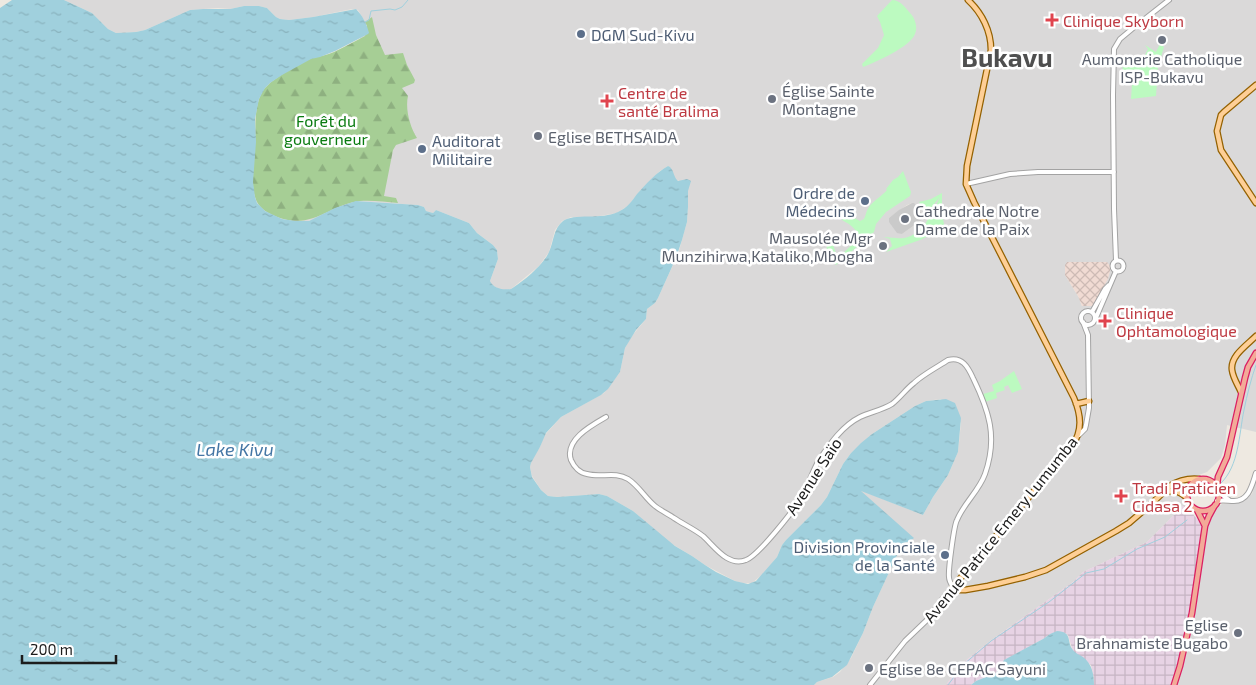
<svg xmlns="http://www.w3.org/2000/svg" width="1256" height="685" font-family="'Exo 2',sans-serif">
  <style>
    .residential { fill: #dad9d9; fill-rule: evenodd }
    .industrial { fill: url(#industrial-grid) }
    .religious { fill: #cacaca }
    .military { fill: url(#military-cross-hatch) }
    .forest { fill: url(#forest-firs) }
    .park { fill: #bcfac0 }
    .water { fill: url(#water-ripples) }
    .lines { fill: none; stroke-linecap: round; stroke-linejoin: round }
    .stream { stroke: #a0d0dd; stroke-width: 1 }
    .tertiary-casing { stroke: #a3a3a3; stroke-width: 6 }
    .primary-casing { stroke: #946100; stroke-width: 7 }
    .trunk-casing { stroke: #db1f62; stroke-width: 7 }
    .tertiary { stroke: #fff; stroke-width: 4 }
    .primary { stroke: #fecf96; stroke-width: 4.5 }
    .trunk { stroke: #f3aa98; stroke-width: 4.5 }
    .health-dot { fill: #e0444e; stroke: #fff; stroke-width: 2 }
    .service-dot { fill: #5c6f8a; stroke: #fff; stroke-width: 2 }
    .worship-dot { fill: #6b7280; stroke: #fff; stroke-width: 2 }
    .labels { text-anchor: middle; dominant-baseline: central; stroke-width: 5; stroke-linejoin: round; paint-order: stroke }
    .health-label { font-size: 16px; fill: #be3a42; stroke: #fff; text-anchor: start }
    .service-label { font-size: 16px; fill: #4e5e75; stroke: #fff; text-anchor: start }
    .worship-label { font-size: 16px; fill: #5b616d; stroke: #fff; text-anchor: start }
    .park-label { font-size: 16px; fill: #097b10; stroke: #fff }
    .street-label { font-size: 16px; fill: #1c1c1c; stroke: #fff }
    .water-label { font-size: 18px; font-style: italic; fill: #4476a5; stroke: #fff }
    .town-label { font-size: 26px; font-weight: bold; fill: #4f4f4f; stroke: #fff }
  </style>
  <defs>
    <pattern id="industrial-grid" width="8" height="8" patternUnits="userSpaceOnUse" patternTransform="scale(1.25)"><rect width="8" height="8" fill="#e7d3e4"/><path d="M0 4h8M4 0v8" fill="none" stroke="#c6b5c3"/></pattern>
    <pattern id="military-cross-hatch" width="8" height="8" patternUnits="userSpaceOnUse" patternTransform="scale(1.25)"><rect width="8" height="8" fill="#f0dbd3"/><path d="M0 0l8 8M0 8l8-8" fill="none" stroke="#cdbbb5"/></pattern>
    <pattern id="forest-firs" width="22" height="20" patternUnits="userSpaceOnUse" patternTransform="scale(1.25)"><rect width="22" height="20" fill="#a6ce95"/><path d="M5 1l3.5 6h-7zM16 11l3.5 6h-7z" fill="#8eb080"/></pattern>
    <pattern id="water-ripples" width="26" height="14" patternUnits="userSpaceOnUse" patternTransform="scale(1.25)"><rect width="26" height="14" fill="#a0d0dd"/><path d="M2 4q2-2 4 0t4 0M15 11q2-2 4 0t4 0" fill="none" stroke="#89b2bd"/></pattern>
  </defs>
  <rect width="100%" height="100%" fill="#eee9e1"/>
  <path class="residential" d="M64,0H1256V432L1227,425L1225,445L1221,458L1207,472L1196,476L1186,488L1184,505L1147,542L1083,572L1073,582L990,641L964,662L957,669L946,685H814L817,682L833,677L840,672L851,658L863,633L873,607L898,553L900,546L903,543L860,490L923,515L933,497L948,475L958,452L961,423L941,399L926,401L915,406L872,434L851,453L843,464L827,497L821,505L786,540L782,545L777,557L764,573L752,583H742L735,581L705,565L692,556L667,541L633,511L607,496L599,494L557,497L548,496L541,490L532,476L530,467L532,459L540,447L544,436L561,417L604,393L620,372L625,348L631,337L646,319L647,309L655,303L658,298L678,254L687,222L688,207V191L684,180L680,181L676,180L668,166L660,171L638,193L629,205L617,213L594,217H571L562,221L555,230L549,252L539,266L511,289L506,290L499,289L492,285L490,281L498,259L497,250L493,245L477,233L469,223L436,210L433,213L426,211L424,207L418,205L356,201L309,221H304L282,219L269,213L262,209L367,26L358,10L352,9L313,17L289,20L280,19L276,17L267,8L259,6H244L230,9L218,8L190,10L145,30L136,32L116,33L108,29L92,13ZM912,203L916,205L921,212L923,219L902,234L889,218L907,205ZM1107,262L1082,306L1078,296L1065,275Z
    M1256,480V685H1175L1195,603L1208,525L1214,511L1222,504H1233L1243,501L1252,494Z"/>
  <path class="industrial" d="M1184,505L1200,522L1201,525H1208L1195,603L1175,685H1094V678L1091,665L1073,651L1068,635L1065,633L1050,634L1043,639L1005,660L996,673L976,681L971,685H946L957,669L964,662L990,641L1073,582L1083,572L1147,542Z"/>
  <path class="religious" d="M912,203H914L919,209L923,216V219L902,234L897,233L889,222V218L899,210Z"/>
  <path class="military" d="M1067,262H1107L1111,267L1108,279L1093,306H1082L1078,296L1065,275V265Z"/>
  <path class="forest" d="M372,17L376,35L385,55L403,53L407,65L415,80L414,83L402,88L408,96C405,109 410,127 417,138L396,145L393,150L384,196L396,198L398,203C386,202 372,200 360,201C329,205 313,229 280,218C269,214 258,209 255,197C250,181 255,161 255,144C256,129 254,114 259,99C261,94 263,89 267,86C274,78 303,61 312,58C320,56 327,55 334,52C345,47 355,41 365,36L367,26L365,22Z"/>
  <path class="park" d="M892,0C900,0 905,7 910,13C915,18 918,27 915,34C910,47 876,62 863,67L862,64L878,48L884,35L880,22L877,16Z
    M1160,44L1164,47L1158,67L1156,96L1131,99L1132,84L1121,82L1123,65H1140L1148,49L1145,45L1156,52Z
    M903,171L911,192L910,196L886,212L876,224L874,232L836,265C827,259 826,250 827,240L833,245L836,253L842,254L855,242L858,243L860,242C859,230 851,225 842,220L846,213L860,221L864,219C866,215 866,211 869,207C873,201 882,196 887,190L886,189L893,180L898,177Z
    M942,193V214L944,224L942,230L920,240L886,252L892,246L890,239L884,237C889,237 899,239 904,238C923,235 932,213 940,197L926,214L919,202L931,199Z
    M1014,371L1022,389L1012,393L1008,385L1004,387L1005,390L996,393L997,398L985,402L983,394L994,391L992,385L1000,381Z"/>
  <path class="water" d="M12,0H64L92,13L108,29L116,33L136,32L145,30L190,10L203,9H230L244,6H259L267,8L276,17L280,19L289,20L313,17L356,9C362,15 367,24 369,33L368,34L335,51L320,57L311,59L282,75L270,83L265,88L259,99L255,119L256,142L253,182L255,197L257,203L265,211L282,219L295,221H309L335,208L356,201L418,205L424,207L426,211L433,213L436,210L469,223L477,233L493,245L497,250L498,259L490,281C494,289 503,290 511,289C524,281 543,265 549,252C554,241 553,229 563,221C573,213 602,220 618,212C627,208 632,201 637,194C646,184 657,172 668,166C674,168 673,177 678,181L687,179L691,181L688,191V207L687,222L682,240L676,258L658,298L655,303L647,309L646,319L636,330L625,348L620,372L608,389L601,395L561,417L546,433L540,447L531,463L530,467L532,477L541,490L548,496L557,497L599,494L607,496L633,511L675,546L692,556L705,565L716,572L735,581L748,584L756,581L777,557L782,545L786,540L821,505L827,497L843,464L851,453L861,443L872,434L915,406L926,401L946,399L955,403L961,418L958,452L948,475L933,497L923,515L861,491L914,538L909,542L903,543L900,546L898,553L873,607L863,633L847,665L832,677L817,682L814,685H0V8Z
    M1057,631C1073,632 1066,641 1073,650C1075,653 1080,655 1083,657C1092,664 1094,674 1094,685H971L976,681L996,673L1004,660L1043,639L1050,634Z"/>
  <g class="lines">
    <path class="stream" d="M365,22L369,20L371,11L390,9L395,10L402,7L408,0
      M1221,483C1239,466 1239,434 1244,410C1247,395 1251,379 1256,365
      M948,685L963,665L991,641L1049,602L1086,573L1104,569L1137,549L1165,537L1187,520"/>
    <g class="tertiary-casing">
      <path id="tertiary" d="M966,184L1010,174L1038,172H1114
        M1116,260L1114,209L1113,95L1114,49L1120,39L1132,29L1169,0
        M1112.5 266a5.5 5.5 0 1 1 11 0a5.5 5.5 0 1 1-11 0Z
        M1081 318a7 7 0 1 1 14 0a7 7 0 1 1-14 0Z
        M1092,312L1105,289L1109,285
        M1095,320L1116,271
        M606,417C592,425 564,440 571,460C574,467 580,473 587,474C601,478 615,471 628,479C639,486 645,498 655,506C660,510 668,514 674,518C683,524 694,529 703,536C715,547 728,567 746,560C758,556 794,510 801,498C808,486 812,472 819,460C830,444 842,426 860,417C871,412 882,410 892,404C900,398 906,389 914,383C922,375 939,366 948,360C962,356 968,367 973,378C989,411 998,437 985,474C979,491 964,503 957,520C954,525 948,571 949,577C949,581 951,584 953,587L943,598L928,619L905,641L870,685
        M1079,435L1085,429L1086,425L1089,408L1088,335L1083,322
        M1219,491L1221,494L1229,500
        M1217,501C1223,500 1228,501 1234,501C1249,501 1252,485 1256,473"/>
    </g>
    <g class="primary-casing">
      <path id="primary" d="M968,0C982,13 991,31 991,50L967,166L966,184L974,202L1074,398C1081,415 1083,430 1072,446L953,587L958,590H965L988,586L1025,577L1046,570L1116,531L1129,523L1150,505L1170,486C1179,480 1188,478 1199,479
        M1256,85L1224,112L1221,115L1217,131L1221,150L1256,203
        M1241,392C1238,385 1233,378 1232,370C1230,356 1247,345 1256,336
        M1076,404L1089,401
        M1162,493C1172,490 1178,490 1186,497"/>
    </g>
    <g class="trunk-casing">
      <path id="trunk" d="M1187 495a16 16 0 1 1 32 0a16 16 0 1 1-32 0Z
        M1217,486L1218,477L1227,457L1245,378L1248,367L1256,353
        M1197,510L1205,526
        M1174,685L1180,666L1192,613L1205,526L1209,516L1215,505"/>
    </g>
    <use href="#tertiary" class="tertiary"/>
    <use href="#primary" class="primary"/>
    <use href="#trunk" class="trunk"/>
  </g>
  <g class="health-dot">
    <path d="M1049.5 12.5h5v5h5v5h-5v5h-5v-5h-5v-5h5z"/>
    <path d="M604.5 93.5h5v5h5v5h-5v5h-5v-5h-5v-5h5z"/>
    <path d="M1102.5 313.5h5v5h5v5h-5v5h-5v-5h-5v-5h5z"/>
    <path d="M1118.5 488.5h5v5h5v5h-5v5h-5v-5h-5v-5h5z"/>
  </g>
  <g class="service-dot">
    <circle cx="581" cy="34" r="5"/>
    <circle cx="422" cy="149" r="5"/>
    <circle cx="865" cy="201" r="5"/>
    <circle cx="945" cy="555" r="5"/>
  </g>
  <g class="worship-dot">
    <circle cx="1162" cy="40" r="5"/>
    <circle cx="772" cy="99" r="5"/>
    <circle cx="538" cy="136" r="5"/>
    <circle cx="905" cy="219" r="5"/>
    <circle cx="883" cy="246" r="5"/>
    <circle cx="1238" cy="633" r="5"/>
    <circle cx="869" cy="668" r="5"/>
  </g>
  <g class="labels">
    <g class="health-label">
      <text x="1063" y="20">Clinique Skyborn</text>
      <text x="618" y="92">Centre de<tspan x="618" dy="18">santé Bralima</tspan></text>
      <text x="1116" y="312">Clinique<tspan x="1116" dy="18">Ophtamologique</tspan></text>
      <text x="1132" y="487">Tradi Praticien<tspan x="1132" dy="18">Cidasa 2</tspan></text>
    </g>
    <g class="service-label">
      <text x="591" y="34">DGM Sud-Kivu</text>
      <text x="432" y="140">Auditorat<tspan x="432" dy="18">Militaire</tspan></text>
      <text x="855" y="192" text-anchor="end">Ordre de<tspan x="855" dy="18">Médecins</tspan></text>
      <text x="935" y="546" text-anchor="end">Division Provinciale<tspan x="935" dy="18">de la Santé</tspan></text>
    </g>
    <g class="worship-label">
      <text x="1162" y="58" text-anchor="middle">Aumonerie Catholique<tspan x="1162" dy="18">ISP-Bukavu</tspan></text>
      <text x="782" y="90">Église Sainte<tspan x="782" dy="18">Montagne</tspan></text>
      <text x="548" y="136">Eglise BETHSAIDA</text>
      <text x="915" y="210">Cathedrale Notre<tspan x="915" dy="18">Dame de la Paix</tspan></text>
      <text x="873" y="237" text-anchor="end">Mausolée Mgr<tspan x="873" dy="18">Munzihirwa,Kataliko,Mbogha</tspan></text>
      <text x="1228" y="624" text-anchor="end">Eglise<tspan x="1228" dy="18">Brahnamiste Bugabo</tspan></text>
      <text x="879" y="668">Eglise 8e CEPAC Sayuni</text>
    </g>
    <g class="park-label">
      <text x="326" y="120">Forêt du<tspan x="326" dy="18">gouverneur</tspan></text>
    </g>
    <g class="street-label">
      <text transform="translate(813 476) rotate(-57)">Avenue Saïo</text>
      <text transform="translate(1000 529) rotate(-51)">Avenue Patrice Emery Lumumba</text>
    </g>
    <g class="water-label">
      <text x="235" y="449">Lake Kivu</text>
    </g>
    <g class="town-label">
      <text x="1007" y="56">Bukavu</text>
    </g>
  </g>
  <path d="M22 655v8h94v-8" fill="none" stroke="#1c1c1c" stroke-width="2.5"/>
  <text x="30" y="655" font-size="15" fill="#1c1c1c" stroke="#ffffff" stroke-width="4" paint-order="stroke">200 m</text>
</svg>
